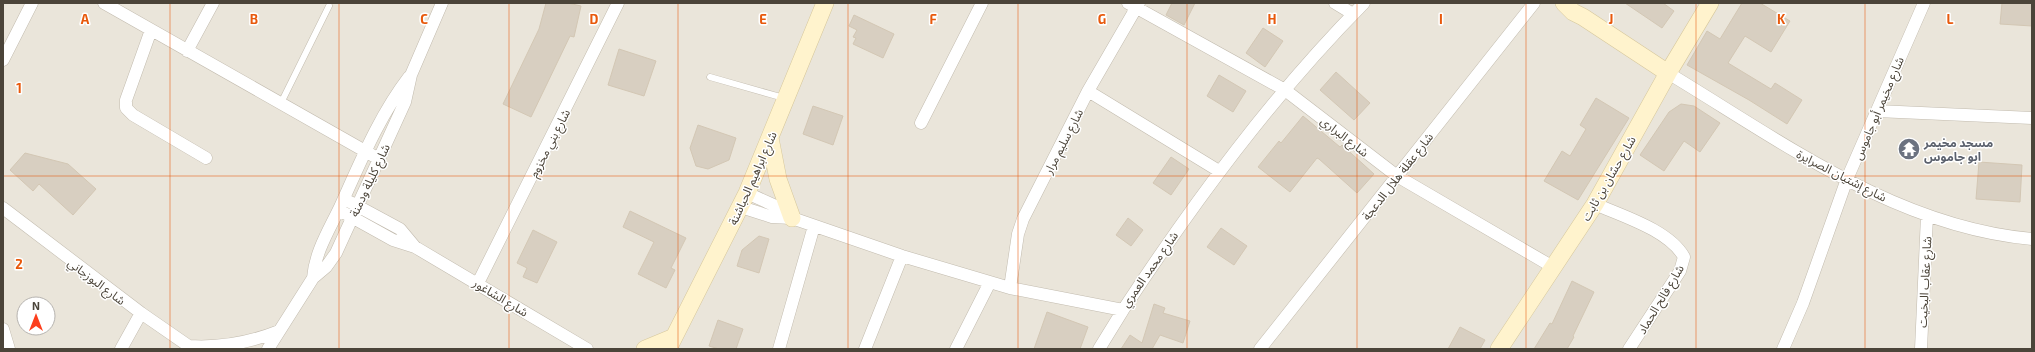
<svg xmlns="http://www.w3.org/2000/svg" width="2035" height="352" font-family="'Exo 2','Noto Sans Arabic',sans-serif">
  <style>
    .residential { fill: #eae5da; fill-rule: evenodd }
    .building { fill: #d8cfc1; stroke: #d3c7b4 }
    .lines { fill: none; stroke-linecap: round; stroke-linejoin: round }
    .lane-casing { stroke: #c2bbae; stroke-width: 7 }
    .street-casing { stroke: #c2bbae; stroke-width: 13 }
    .secondary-casing { stroke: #d6c79b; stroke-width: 18 }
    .lane { stroke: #fff; stroke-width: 6 }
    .street { stroke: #fff; stroke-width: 12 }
    .secondary { stroke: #fff3cd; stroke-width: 17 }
    .grid { fill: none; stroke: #e8590c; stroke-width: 1; stroke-opacity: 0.55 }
    .labels { text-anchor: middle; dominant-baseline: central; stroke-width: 3; stroke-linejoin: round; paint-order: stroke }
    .street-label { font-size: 12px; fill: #4b4439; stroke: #fff }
    .worship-label { font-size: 12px; font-weight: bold; fill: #5b616d; stroke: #fff; text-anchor: start }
    .grid-label { font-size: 13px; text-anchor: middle; font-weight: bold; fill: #e8590c; stroke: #fff; stroke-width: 3; stroke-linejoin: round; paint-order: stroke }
  </style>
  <rect width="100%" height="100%" fill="#f6f3ec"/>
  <path class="residential" d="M3,3H2032V349H3ZM24,304H48V328H24Z"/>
  <path class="building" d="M546,3H568L581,6L574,37L570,36L531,117L503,104L539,29Z
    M1172,3H1195L1184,25L1166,15Z
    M1625,3H1663L1674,11L1662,28Z
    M1742,3H1760L1790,21L1771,52L1745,36L1728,63L1771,89L1775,83L1802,100L1787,124L1749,100L1687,65L1707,31L1720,39Z
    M2002,3H2032V26L2000,24Z
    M854,15L894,34L883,58L853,44L856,38L853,37L857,30L849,26Z
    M1263,28L1283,41L1265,67L1246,53Z
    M619,49L656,61L644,96L608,85Z
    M1336,72L1370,103L1354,120L1320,90Z
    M1219,75L1246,91L1233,112L1207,96Z
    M1596,98L1629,118L1578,200L1544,181L1562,151L1570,156L1586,129L1580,125Z
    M1681,104L1694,106L1720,123L1700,152L1684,141L1664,171L1640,155L1669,112Z
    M813,106L843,116L833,145L803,134Z
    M1303,116L1340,147L1342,145L1374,174L1357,193L1319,159L1317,158L1290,192L1258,167L1279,141L1281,143Z
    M698,125L736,138L729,160L708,169L696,166L690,148Z
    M25,153L68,164L96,189L73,215L39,184L33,191L10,170Z
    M1171,157L1189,169L1171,195L1153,183Z
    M1979,162L2022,165L2020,202L1976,199Z
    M630,211L686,238L671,268L675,270L666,288L638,274L654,242L623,227Z
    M1128,218L1143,230L1131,246L1116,235Z
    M1221,228L1247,246L1234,265L1207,247Z
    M533,230L557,242L537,283L523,277L527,268L517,263Z
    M759,236L769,239L759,273L737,266L742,250Z
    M1572,281L1594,292L1573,336L1574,337L1567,349H1534L1550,323L1552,324Z
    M1154,304L1165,308L1163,313L1190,321L1183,343L1160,335L1152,349H1121L1130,335L1142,343Z
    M1047,312L1088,327L1080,349H1034Z
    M718,320L743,329L736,349H719L709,346Z
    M1460,327L1485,340L1480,349H1448Z"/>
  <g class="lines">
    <g class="lane-casing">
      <path id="lane" d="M710,77L784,98
        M280,105L329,6"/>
    </g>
    <g class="street-casing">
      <path id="street" d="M104,3L379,159
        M1128,3L1285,90L1397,176L1553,267
        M1335,3L1353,14
        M151,30L126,100V108L133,115L206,158
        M187,51L213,3
        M3,60L32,3
        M1668,73C1781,141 1896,227 2032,239
        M1088,91L1219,171
        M1877,111L2032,118
        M921,123L982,3
        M747,193L780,208L791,218
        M350,202L400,229L415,247
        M1595,204C1622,216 1669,230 1684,257L1680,271L1629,349
        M741,207L772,217L792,218L902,256L1010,288L1123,310C1194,202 1272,96 1364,3
        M3,208L141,313L193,349
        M339,210L393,240L415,247L587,349
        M313,278C315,252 329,230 340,207C360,163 379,116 409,77
        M478,283L618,3
        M1010,288L1018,234L1023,219L1088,91L1139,3
        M3,329L9,349
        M189,346C221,348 249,343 279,331
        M121,349L141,313
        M268,349L313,278L326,267L336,253L405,102L411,75L442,3
        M779,349L814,226
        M865,349L902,256
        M956,349L990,282
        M1099,349L1123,310
        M1260,349L1534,3
        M1783,349L1803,303L1847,179L1924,3
        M1921,349L1927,216"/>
    </g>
    <g class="secondary-casing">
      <path id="secondary" d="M1564,3L1573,12L1583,17L1668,73
        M770,138L778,179L792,218
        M645,349L674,337
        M668,349L747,193L825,3
        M1499,349L1595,204L1668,73L1710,3"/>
    </g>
    <use href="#lane" class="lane"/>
    <use href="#street" class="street"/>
    <use href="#secondary" class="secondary"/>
  </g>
  <path class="grid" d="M170,3V349M339,3V349M509,3V349M678,3V349M848,3V349M1018,3V349M1187,3V349M1357,3V349M1526,3V349M1696,3V349M1865,3V349M3,176H2032"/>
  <defs>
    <g id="temple-disc" transform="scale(1.15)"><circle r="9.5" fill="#6b7280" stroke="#fff"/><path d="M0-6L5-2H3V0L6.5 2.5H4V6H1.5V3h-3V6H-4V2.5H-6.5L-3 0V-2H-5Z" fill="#fff"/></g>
  </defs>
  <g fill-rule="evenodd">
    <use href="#temple-disc" x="1909" y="149"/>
  </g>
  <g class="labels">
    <g class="street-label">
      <text transform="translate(1878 108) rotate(-67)">شارع مخيمر أبو جاموس</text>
      <text transform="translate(1345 136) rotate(38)">شارع البراري</text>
      <text transform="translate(1063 141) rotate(-63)">شارع سليم مرار</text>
      <text transform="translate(549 143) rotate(-63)">شارع بني مخزوم</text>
      <text transform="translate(1842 175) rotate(27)">شارع إشتيان الصرايرة</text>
      <text transform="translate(1397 176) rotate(-52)">شارع عقلة هلال الدعجة</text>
      <text transform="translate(752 178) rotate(-66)">شارع ابراهيم الحباشنة</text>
      <text transform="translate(1608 178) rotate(-60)">شارع حسّان بن ثابت</text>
      <text transform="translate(369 180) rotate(-65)">شارع كليلة ودمنة</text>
      <text transform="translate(1149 269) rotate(-55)">شارع محمد العمري</text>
      <text transform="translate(97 281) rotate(37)">شارع البوزجاني</text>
      <text transform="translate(1924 282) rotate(-87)">شارع عقاب البخيت</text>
      <text transform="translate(501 297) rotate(31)">شارع الشاغور</text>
      <text transform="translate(1660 299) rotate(-59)">شارع فالح الحماد</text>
    </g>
    <g class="worship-label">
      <text x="1924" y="142">مسجد مخيمر<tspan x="1924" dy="14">ابو جاموس</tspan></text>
    </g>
  </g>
  <g class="grid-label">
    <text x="85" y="24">A</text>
    <text x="254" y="24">B</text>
    <text x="424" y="24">C</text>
    <text x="594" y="24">D</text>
    <text x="763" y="24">E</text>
    <text x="933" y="24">F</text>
    <text x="1102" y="24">G</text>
    <text x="1272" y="24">H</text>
    <text x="1441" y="24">I</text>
    <text x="1611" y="24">J</text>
    <text x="1781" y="24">K</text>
    <text x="1950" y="24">L</text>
    <text x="19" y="93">1</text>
    <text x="19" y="269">2</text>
  </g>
  <rect width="2035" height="352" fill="none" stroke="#4b4439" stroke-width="8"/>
  <g transform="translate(36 316)"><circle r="19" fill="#ffffff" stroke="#b7b4b0"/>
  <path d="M0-3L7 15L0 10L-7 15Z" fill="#fc3f1d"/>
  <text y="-6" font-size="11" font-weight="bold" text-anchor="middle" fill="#4b4439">N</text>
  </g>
</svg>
